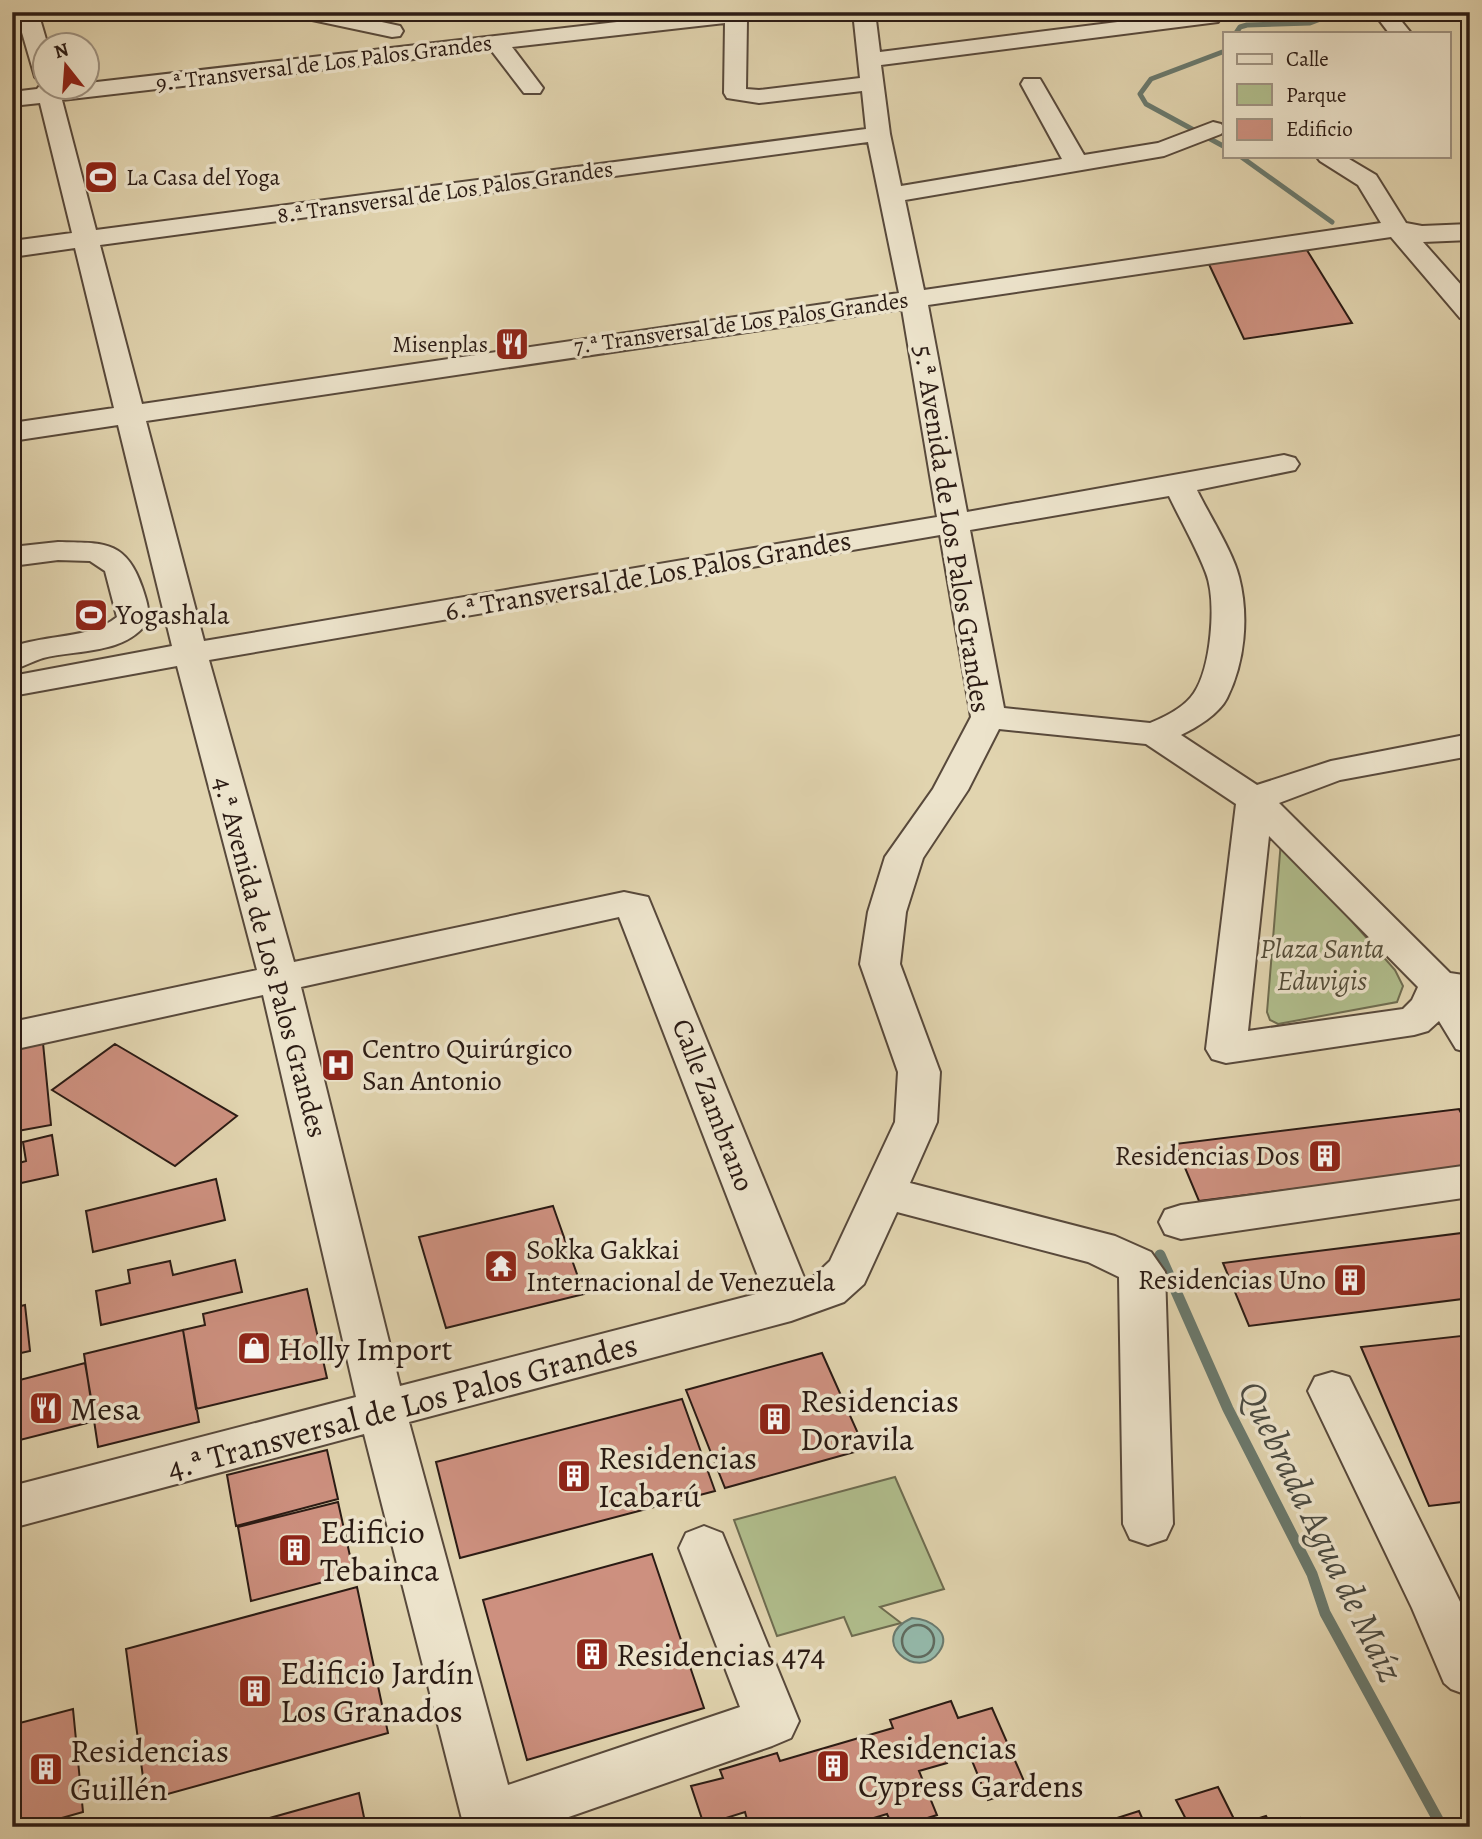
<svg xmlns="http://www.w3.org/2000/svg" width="1482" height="1839" font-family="Alegreya,serif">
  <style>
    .green { fill: #b0bd8c; stroke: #6e6c50; stroke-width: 2 }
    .water { fill: #94b8a9; stroke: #6a796d; stroke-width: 2 }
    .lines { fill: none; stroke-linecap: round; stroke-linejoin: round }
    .shore { stroke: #606a5e; stroke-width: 2.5 }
    .stream-far1 { stroke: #6a796d; stroke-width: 5 }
    .stream { stroke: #6a796d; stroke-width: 11 }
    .building { fill: #cd907f; stroke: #2b1b14; stroke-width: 2 }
    .minor-casing { stroke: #58493b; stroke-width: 4 }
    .minor { fill: #ece3cb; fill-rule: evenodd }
    .labels { text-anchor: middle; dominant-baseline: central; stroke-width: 7; stroke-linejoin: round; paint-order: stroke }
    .far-street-label { font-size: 23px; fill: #2b1b14; stroke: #ece3cb }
    .far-poi-label { font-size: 23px; fill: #2b1b14; stroke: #ece3cb; text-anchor: start }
    .street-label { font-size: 28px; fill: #2b1b14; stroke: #ece3cb }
    .poi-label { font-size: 28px; fill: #2b1b14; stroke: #ece3cb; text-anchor: start }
    .park-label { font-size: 28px; font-style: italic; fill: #534c38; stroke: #ece3cb }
    .near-poi-label { font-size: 33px; fill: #2b1b14; stroke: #ece3cb; text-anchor: start }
    .near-street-label { font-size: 33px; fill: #2b1b14; stroke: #ece3cb }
    .near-water-label { font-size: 37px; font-style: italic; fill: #4a4a41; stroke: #ece3cb }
  </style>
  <rect width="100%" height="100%" fill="#e1d4af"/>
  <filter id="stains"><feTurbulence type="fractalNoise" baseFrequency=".00286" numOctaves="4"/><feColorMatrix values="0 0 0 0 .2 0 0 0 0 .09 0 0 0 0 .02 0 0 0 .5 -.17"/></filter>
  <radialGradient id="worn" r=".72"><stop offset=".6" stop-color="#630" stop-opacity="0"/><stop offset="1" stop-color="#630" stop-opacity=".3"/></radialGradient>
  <path class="green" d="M1281,841L1395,970L1403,986L1397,1002L1278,1024L1270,1020L1267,1012Z
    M895,1477L944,1589L880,1607L901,1623L852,1636L844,1617L777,1636L734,1520Z"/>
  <path class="water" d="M912,1618C929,1619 953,1632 939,1652C918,1683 865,1639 912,1618Z"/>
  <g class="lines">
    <path class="shore" d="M902 1641a16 16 0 1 1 32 0a16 16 0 1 1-32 0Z"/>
    <path class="stream-far1" d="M1236,33L1240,27L1247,25L1310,23L1339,12
      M1225,51L1151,79L1140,94L1146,104L1225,147
      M1240,156L1332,222"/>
    <path class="stream" d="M1160,1255L1228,1409L1312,1574L1325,1613L1442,1827"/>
  </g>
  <path class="building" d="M1305,247L1352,323L1244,339L1207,260Z
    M43,1043L51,1125L12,1132V1049Z
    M115,1044L237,1116L175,1166L52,1090Z
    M1459,1109L1470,1130V1167L1199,1201L1175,1144Z
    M52,1135L58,1175L12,1185V1165L26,1161L23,1142Z
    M216,1179L225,1220L93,1252L86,1211Z
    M553,1206L584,1294L446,1328L419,1237Z
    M1470,1232V1298L1249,1326L1223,1263Z
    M235,1260L242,1292L101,1325L96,1291L130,1283L128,1270L170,1261L173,1275Z
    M307,1289L327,1378L196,1409L183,1330L205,1325L203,1314Z
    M25,1305L30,1351L12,1355V1308Z
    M183,1330L199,1422L98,1447L84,1354Z
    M1470,1335V1501L1429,1506L1361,1347Z
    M822,1353L865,1449L725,1488L686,1390Z
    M85,1363L95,1421L12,1442V1382Z
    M682,1399L715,1491L460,1558L436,1462Z
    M327,1450L338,1499L236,1526L227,1475Z
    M338,1502L354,1574L251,1601L238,1527Z
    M652,1554L704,1708L527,1760L483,1600Z
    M357,1587L388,1733L146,1800L126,1649Z
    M951,1701L958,1718L992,1708L1027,1788L988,1800L966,1746L943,1752L947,1763L919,1771L937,1815L899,1827H893L887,1814L844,1827H789L787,1821L767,1827H749L745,1812L704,1825L691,1786L723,1778L720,1770L777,1753L780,1761L893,1728L890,1720Z
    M73,1709L83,1812L30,1827H12V1725Z
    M1218,1787L1237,1825L1266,1816L1272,1827H1190L1176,1800Z
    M359,1793L366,1827H241V1826Z
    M1139,1811L1146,1827H1089Z
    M1300,1818L1304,1827H1272Z"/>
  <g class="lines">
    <g class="minor-casing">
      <path id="minor" d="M16,12H38L48,46H46V88H88V83L704,12H771L769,17L747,20L746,89L759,90L860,78L853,12H875L880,52L1197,12H1217L1221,17L1218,22L1210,23L881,65L890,134L901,186L1062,159L1021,84L1024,79H1040L1043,84L1084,155L1158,143L1213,122L1221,124L1225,129L1221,134L1164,156L905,200L924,290L1381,223L1358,185L1320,161L1316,156H1344L1376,175L1406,223L1422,226L1470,224V240L1423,242L1470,295V320L1460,318L1391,237L928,305L967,512L1284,455L1295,458L1299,464L1295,470L1197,490C1209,515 1233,552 1239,577C1249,616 1245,662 1227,698C1219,714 1196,728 1181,735L1257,785L1331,761L1470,734V756L1340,780L1279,803L1450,973L1470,976V998L1467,999L1470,1004V1053L1456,1049L1439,1021L1428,1031L1414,1035L1226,1063L1212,1059L1206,1049L1236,804L1146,744L999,729L968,790L923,858L906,912L900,964L940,1072L937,1122L910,1183L1115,1236L1151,1252L1165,1272L1173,1524L1166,1539L1148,1545L1130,1539L1123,1524L1119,1277L1088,1262L897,1212L864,1284L844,1302L791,1321L409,1422L508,1785L740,1707L679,1548L686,1533L704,1526L722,1533L799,1721L791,1738L772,1746L540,1827H464L364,1434L12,1528V1486L356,1397L263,995L12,1050V1022L257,970L177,666L12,696V676L172,646L118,425L12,441V423L114,408L75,248L12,257V241L72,233L40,103L12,106V92L37,89L42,83L35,77ZM725,23L724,93L727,98L759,103L862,91L866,129L96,230L62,100L491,50L524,93H540L543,88L512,47ZM868,142L899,293L142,404L100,245ZM902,309L937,517L204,641L146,421ZM1169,496C1181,521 1196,547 1206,573C1217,601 1211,668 1194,693C1185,707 1165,717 1150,723L1004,708L970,530ZM940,535L971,717L933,789L885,857L868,912L860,964L898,1072L895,1122L830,1261L812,1278L805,1280L648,897L624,892L294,962L209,660ZM1269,836L1418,987L1412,1000L1403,1009L1248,1031ZM619,917L764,1292L400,1386L301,987Z
        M296,12H336L400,26L403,31L400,36L392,37L298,17Z
        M1373,12H1394L1411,33H1389Z
        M58,542C103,543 126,540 142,587C146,599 149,608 149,620C126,655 79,649 43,658C33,661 23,667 12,670V647C46,634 88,640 117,617L105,571L90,561L58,560L12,566V547Z
        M1470,1165V1197L1181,1239L1165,1234L1159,1222L1165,1210L1181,1205Z
        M1332,1372L1349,1377L1470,1622V1696L1451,1689L1444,1683L1412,1608L1308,1391L1315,1377Z"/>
    </g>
    <use href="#minor" class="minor"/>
  </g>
  <defs>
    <g id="stadium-square" transform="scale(1.75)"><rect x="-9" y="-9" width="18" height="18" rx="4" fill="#8f2418" stroke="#ece3cb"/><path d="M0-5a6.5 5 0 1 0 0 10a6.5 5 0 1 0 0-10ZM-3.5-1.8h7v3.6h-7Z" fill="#fff"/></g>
    <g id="restaurant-square" transform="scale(1.75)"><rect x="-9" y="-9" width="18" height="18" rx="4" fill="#8f2418" stroke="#ece3cb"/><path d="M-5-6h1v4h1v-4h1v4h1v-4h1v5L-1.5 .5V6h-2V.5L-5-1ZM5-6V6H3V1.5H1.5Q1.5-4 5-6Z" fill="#fff"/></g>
    <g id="hospital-square" transform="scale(1.75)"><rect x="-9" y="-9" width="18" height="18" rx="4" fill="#8f2418" stroke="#ece3cb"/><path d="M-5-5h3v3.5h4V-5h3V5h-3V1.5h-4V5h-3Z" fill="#fff"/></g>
    <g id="building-square" transform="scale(1.75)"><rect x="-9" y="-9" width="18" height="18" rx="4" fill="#8f2418" stroke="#ece3cb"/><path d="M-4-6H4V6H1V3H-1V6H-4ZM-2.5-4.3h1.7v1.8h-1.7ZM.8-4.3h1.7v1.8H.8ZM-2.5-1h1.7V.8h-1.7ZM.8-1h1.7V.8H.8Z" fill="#fff"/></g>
    <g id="temple-square" transform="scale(1.75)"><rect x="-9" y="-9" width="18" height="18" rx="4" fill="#8f2418" stroke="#ece3cb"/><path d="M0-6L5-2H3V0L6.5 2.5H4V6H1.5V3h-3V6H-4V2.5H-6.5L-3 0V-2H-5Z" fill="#fff"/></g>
    <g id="shop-square" transform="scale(1.75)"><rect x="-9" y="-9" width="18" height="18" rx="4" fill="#8f2418" stroke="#ece3cb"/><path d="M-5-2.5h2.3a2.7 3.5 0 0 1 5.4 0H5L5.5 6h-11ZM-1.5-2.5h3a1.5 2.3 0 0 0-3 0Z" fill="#fff"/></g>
  </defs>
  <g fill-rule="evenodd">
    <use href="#stadium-square" x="101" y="177"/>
    <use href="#restaurant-square" x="512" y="344"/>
    <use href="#stadium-square" x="91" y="615"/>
    <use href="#hospital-square" x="338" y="1065"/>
    <use href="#building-square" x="1325" y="1156"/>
    <use href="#temple-square" x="501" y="1266"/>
    <use href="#building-square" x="1350" y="1280"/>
    <use href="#shop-square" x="254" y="1348"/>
    <use href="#restaurant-square" x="46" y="1408"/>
    <use href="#building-square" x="775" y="1419"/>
    <use href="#building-square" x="574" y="1476"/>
    <use href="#building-square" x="295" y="1550"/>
    <use href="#building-square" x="592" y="1654"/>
    <use href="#building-square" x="255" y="1691"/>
    <use href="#building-square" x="833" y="1766"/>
    <use href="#building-square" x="46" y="1769"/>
  </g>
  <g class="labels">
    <g class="far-street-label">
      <text transform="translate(324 63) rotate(-7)">9.ª Transversal de Los Palos Grandes</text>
      <text transform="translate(445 192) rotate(-8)">8.ª Transversal de Los Palos Grandes</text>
      <text transform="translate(741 323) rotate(-8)">7.ª Transversal de Los Palos Grandes</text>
    </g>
    <g class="far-poi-label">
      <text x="126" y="177">La Casa del Yoga</text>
      <text x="488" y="344" text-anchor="end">Misenplas</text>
    </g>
    <g class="street-label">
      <text transform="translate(952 529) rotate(81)">5.ª Avenida de Los Palos Grandes</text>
      <text transform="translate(648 576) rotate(-10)">6.ª Transversal de Los Palos Grandes</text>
      <text transform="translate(270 957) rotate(75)">4.ª Avenida de Los Palos Grandes</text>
      <text transform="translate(713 1105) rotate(69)">Calle Zambrano</text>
    </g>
    <g class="poi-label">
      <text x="116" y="615">Yogashala</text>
      <text x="362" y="1049">Centro Quirúrgico<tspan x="362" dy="32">San Antonio</tspan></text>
      <text x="1300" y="1156" text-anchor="end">Residencias Dos</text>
      <text x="526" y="1250">Sokka Gakkai<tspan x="526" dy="32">Internacional de Venezuela</tspan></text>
      <text x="1326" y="1280" text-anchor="end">Residencias Uno</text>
    </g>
    <g class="park-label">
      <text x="1322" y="949">Plaza Santa<tspan x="1322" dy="32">Eduvigis</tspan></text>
    </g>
    <g class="near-poi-label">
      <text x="278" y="1348">Holly Import</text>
      <text x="800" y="1400">Residencias<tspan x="800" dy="38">Doravila</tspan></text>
      <text x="70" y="1408">Mesa</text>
      <text x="598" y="1457">Residencias<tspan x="598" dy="38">Icabarú</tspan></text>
      <text x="320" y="1531">Edificio<tspan x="320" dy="38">Tebainca</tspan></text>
      <text x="616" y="1654">Residencias 474</text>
      <text x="280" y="1672">Edificio Jardín<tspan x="280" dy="38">Los Granados</tspan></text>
      <text x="858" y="1747">Residencias<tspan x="858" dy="38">Cypress Gardens</tspan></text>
      <text x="70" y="1750">Residencias<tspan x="70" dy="38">Guillén</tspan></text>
    </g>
    <g class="near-street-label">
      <text transform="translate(402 1406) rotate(-15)">4.ª Transversal de Los Palos Grandes</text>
    </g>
    <g class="near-water-label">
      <text transform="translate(1321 1531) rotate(64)">Quebrada Agua de Maíz</text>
    </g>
  </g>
  <rect width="1482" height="1839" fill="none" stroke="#e1d4af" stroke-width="42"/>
  <rect x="14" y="14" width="1454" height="1811" fill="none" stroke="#2b1b14" stroke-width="3.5"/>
  <rect x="21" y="21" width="1440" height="1797" fill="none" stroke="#2b1b14" stroke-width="2"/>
  <rect x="1223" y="32" width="228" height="126" fill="#ece3cb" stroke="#9f9382" stroke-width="2"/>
  <rect x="1237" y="54" width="35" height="10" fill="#ece3cb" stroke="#9f9382" stroke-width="2"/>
  <text x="1286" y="66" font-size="21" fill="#2b1b14">Calle</text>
  <rect x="1237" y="84" width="35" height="21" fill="#b0bd8c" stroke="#9f9382" stroke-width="2"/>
  <text x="1286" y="102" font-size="21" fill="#2b1b14">Parque</text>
  <rect x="1237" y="119" width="35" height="21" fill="#cd907f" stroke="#9f9382" stroke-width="2"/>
  <text x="1286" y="136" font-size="21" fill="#2b1b14">Edificio</text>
  <g transform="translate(66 66) rotate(343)"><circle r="33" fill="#ece3cb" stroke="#9f9382" stroke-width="2"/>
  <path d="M0-5L12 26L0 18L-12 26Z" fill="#8f2418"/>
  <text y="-10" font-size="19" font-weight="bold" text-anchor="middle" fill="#2b1b14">N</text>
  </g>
  <rect width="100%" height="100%" filter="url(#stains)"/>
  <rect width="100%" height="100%" fill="url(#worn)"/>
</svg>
